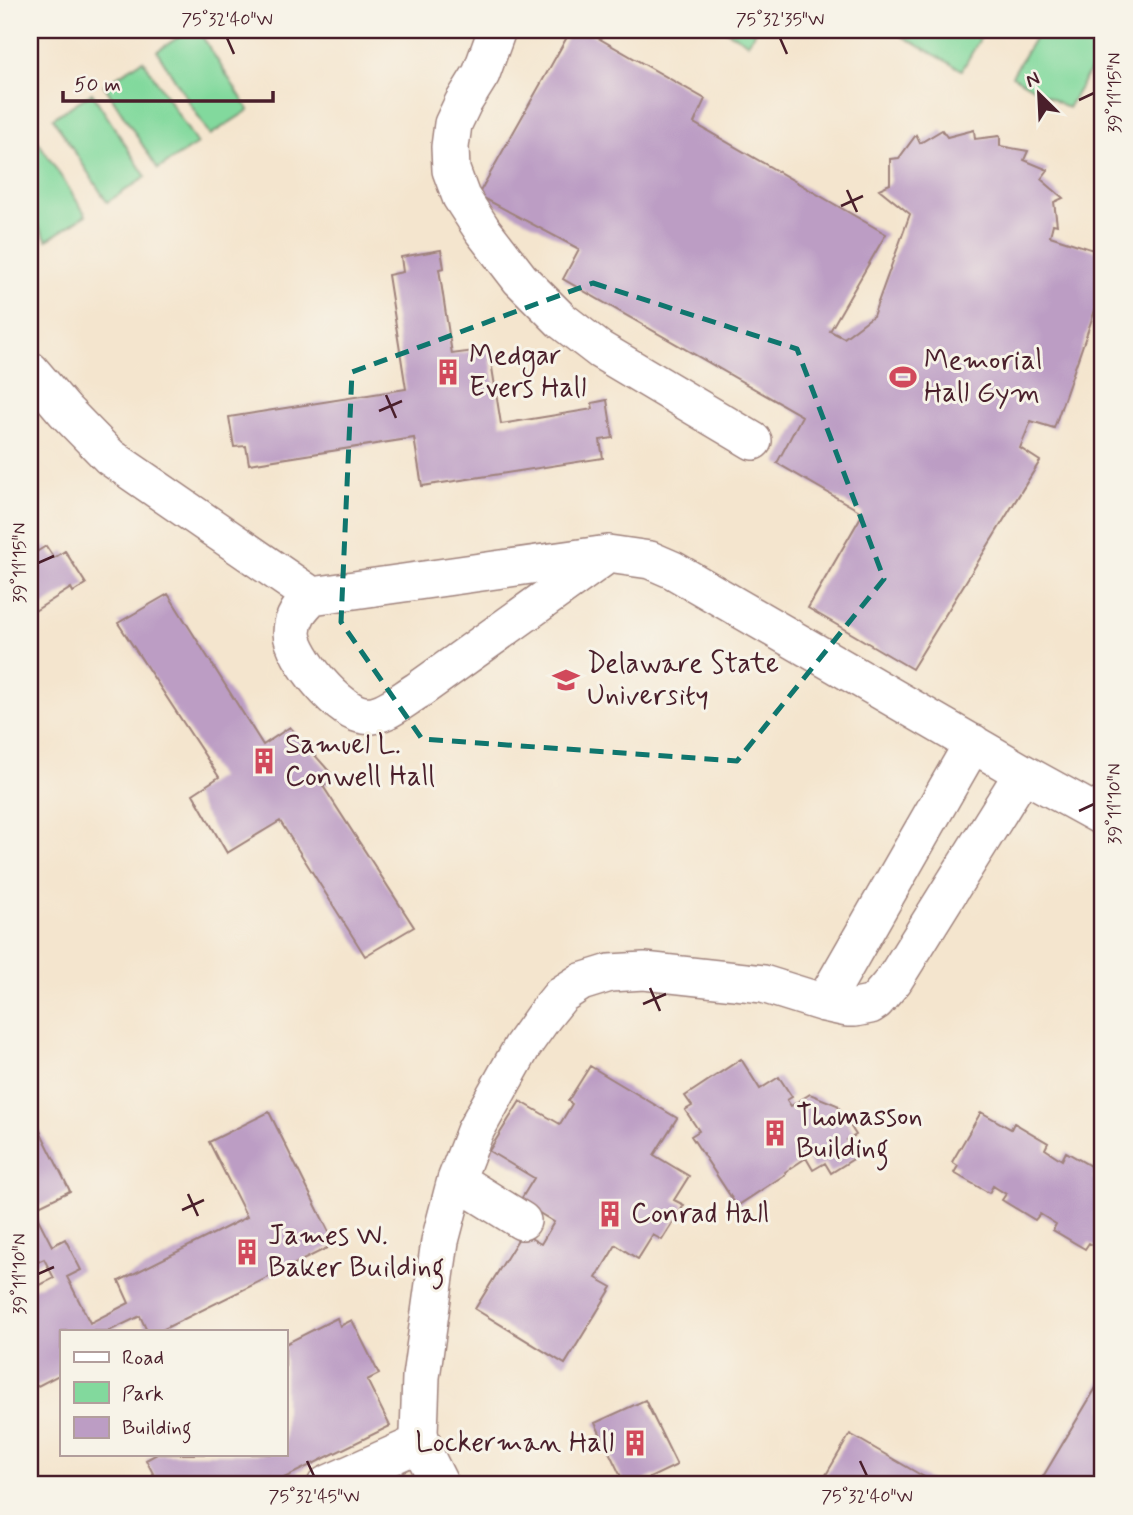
<svg xmlns="http://www.w3.org/2000/svg" width="1133" height="1515" font-family="Mynerve,sans-serif">
  <style>
    .green { fill: #82d99d; stroke: #667c64; stroke-width: 2 }
    .building { fill: #bc9dc4 }
    .lines { fill: none; stroke-linecap: round; stroke-linejoin: round }
    .minor-casing { stroke: #9f827c; stroke-width: 40 }
    .minor { stroke: #fff; stroke-width: 37 }
    .marked { fill: none; stroke: #0f766e; stroke-width: 5; stroke-dasharray: 14 9; stroke-linejoin: round }
    .ticks { fill: none; stroke: #4a1f2b; stroke-width: 2.5 }
    .labels { text-anchor: middle; dominant-baseline: central; stroke-width: 6; stroke-linejoin: round; paint-order: stroke }
    .poi-label { font-size: 28px; fill: #4a1f2b; stroke: #f7f3e8; text-anchor: start }
    .neatline { fill: none; stroke: #4a1f2b; stroke-width: 2.5 }
    .ticks-label { font-size: 18px; text-anchor: middle; fill: #4a1f2b }
  </style>
  <rect width="100%" height="100%" fill="#f7f3e8"/>
  <filter id="ink" filterUnits="userSpaceOnUse"><feTurbulence type="fractalNoise" baseFrequency=".0143" numOctaves="2"/><feDisplacementMap in="SourceGraphic" scale="14" xChannelSelector="R" yChannelSelector="G"/><feConvolveMatrix kernelMatrix="1 2 1 2 8 2 1 2 1" color-interpolation-filters="sRGB"/></filter>
  <filter id="wash" filterUnits="userSpaceOnUse"><feTurbulence type="fractalNoise" baseFrequency=".00686" numOctaves="4" result="noise"/><feDisplacementMap in="SourceGraphic" scale="28" xChannelSelector="R" yChannelSelector="G"/><feGaussianBlur stdDeviation="1.57" result="paint"/><feColorMatrix in="noise" values="0 0 0 0 0 0 0 0 0 0 0 0 0 0 0 0 0 1.4 0 .05"/><feComposite in="paint" operator="in"/></filter>
  <g filter="url(#wash)">
    <rect width="100%" height="100%" fill="#f4e5ce"/>
    <path class="green" d="M190,30H198L249,110L210,135L157,51Z
      M725,30H756L748,43Z
      M891,30H985L962,70Z
      M1039,30H1103V48L1068,108L1012,76Z
      M143,60L197,144L158,169L104,85Z
      M92,93L146,177L107,202L53,118Z
      M32,132L86,215L47,240L30,214V133Z"/>
    <g id="blocks">
      <path class="building" d="M571,30H584L705,99L694,123L886,234L830,331L844,338L873,316L910,214L879,189L890,184V159L899,158L916,135L920,143L942,130L947,137L974,130L975,139L1000,136V146L1028,151L1024,160L1048,170L1041,179L1063,198L1054,202L1057,225L1053,224L1050,236L1103,253V287L1054,428L1031,421L1020,448L1040,461L912,669L808,608L863,513L777,463L802,416L563,279L579,249L478,195Z
        M441,250L444,268L439,269L452,354L489,349L501,424L593,409L592,403L607,400L613,438L600,440L603,458L422,486L414,438L249,464L246,446L234,447L229,417L406,389L388,275L403,272L401,257Z
        M46,546L54,558L65,551L86,584L73,592L71,588L30,614V556Z
        M168,594L263,745L290,727L336,779L323,786L414,927L365,956L280,821L227,853L193,794L219,777L118,623Z
        M741,1059L760,1089L779,1077L792,1097L787,1100L791,1106L810,1094L837,1105L856,1135L847,1140L858,1156L831,1173L825,1163L813,1170L806,1158L785,1172L786,1174L737,1206L691,1136L699,1131L685,1110L692,1106L685,1096Z
        M590,1066L677,1118L654,1155L689,1176L674,1200L684,1205L662,1240L653,1235L638,1259L616,1245L596,1278L612,1287L565,1364L475,1309L522,1233L541,1244L554,1222L520,1201L534,1178L489,1151L520,1101L560,1124L572,1104L568,1101Z
        M30,1111L70,1191L37,1207L30,1193Z
        M269,1112L335,1244L160,1331H147L140,1316L109,1331H61V1374L30,1390V1290L54,1278L44,1259L30,1266V1208L32,1207L52,1246L65,1239L81,1270L67,1277L90,1323L129,1303L119,1281L247,1217L209,1142Z
        M981,1112L1011,1129L1014,1123L1048,1143L1045,1149L1062,1160L1066,1152L1097,1170L1093,1178L1103,1184V1251L1089,1243L1085,1249L1053,1230L1056,1224L1040,1214L1035,1220L1002,1200L1006,1194L993,1186L989,1193L954,1173L958,1166L952,1162Z
        M337,1318L340,1326L352,1320L379,1374L367,1380L390,1426L274,1483L272,1480L262,1485H159L146,1460L157,1454H285V1344Z
        M1103,1376V1485H1038Z
        M645,1400L677,1465L635,1485H625L595,1423Z
        M850,1434L938,1485H820Z"/>
    </g>
  </g>
  <g filter="url(#ink)">
    <use href="#blocks" fill-opacity="0" stroke="#9f827c" stroke-width="2"/>
    <g class="lines">
      <g class="minor-casing">
        <path id="minor" d="M497,30L481,74L463,103L453,124L450,147L451,170L461,197L483,231L520,279L561,320L600,350L753,441
          M30,370L65,411L110,457L312,596
          M608,554L417,691C402,700 382,718 364,715C340,713 293,657 292,633C292,617 301,607 312,596L608,554L650,560L673,570L1023,773L1103,817
          M824,1003L973,743
          M456,1180L522,1221
          M326,1485L422,1442
          M440,1485L424,1453L419,1433L421,1377L440,1241L456,1180L475,1131L522,1047L544,1016L561,995L581,982L610,973L644,971L763,984L824,1003L847,1008H855L870,1005L876,1001L894,980L1023,773"/>
      </g>
      <use href="#minor" class="minor"/>
    </g>
  </g>
  <path class="marked" d="M593,283L797,349L884,579L737,761L422,739L341,622L352,372Z"/>
  <path class="ticks" d="M227,38L234,54M780,38L787,54M1079,100L1094,93M847,190L857,212M841,206L863,196M386,395L396,418M379,411L402,401M38,563L54,556M1079,811L1094,804M650,988L660,1011M643,1004L666,994M188,1194L198,1216M182,1210L204,1200M38,1274L54,1267M307,1461L314,1476M860,1461L867,1476"/>
  <defs>
    <g id="building-bare" transform="scale(2.1)"><path d="M-4-6H4V6H1V3H-1V6H-4ZM-2.5-4.3h1.7v1.8h-1.7ZM.8-4.3h1.7v1.8H.8ZM-2.5-1h1.7V.8h-1.7ZM.8-1h1.7V.8H.8Z" fill="#d1495b" stroke="#f7f3e8" stroke-width="2.5" paint-order="stroke"/></g>
    <g id="stadium-bare" transform="scale(2.1)"><path d="M0-5a6.5 5 0 1 0 0 10a6.5 5 0 1 0 0-10ZM-3.5-1.8h7v3.6h-7Z" fill="#d1495b" stroke="#f7f3e8" stroke-width="2.5" paint-order="stroke"/></g>
    <g id="university-bare" transform="scale(2.1)"><path d="M0-5L7-2L0 1L-7-2ZM-4 1L0 2.5L4 1V4Q0 6-4 4Z" fill="#d1495b" stroke="#f7f3e8" stroke-width="2.5" paint-order="stroke"/></g>
  </defs>
  <g fill-rule="evenodd">
    <use href="#building-bare" x="448" y="372"/>
    <use href="#stadium-bare" x="903" y="377"/>
    <use href="#university-bare" x="566" y="680"/>
    <use href="#building-bare" x="264" y="761"/>
    <use href="#building-bare" x="775" y="1133"/>
    <use href="#building-bare" x="610" y="1214"/>
    <use href="#building-bare" x="247" y="1252"/>
    <use href="#building-bare" x="635" y="1443"/>
  </g>
  <g class="labels">
    <g class="poi-label">
      <text x="469" y="356">Medgar<tspan x="469" dy="32">Evers Hall</tspan></text>
      <text x="924" y="361">Memorial<tspan x="924" dy="32">Hall Gym</tspan></text>
      <text x="587" y="664">Delaware State<tspan x="587" dy="32">University</tspan></text>
      <text x="285" y="745">Samuel L.<tspan x="285" dy="32">Conwell Hall</tspan></text>
      <text x="796" y="1117">Thomasson<tspan x="796" dy="32">Building</tspan></text>
      <text x="631" y="1214">Conrad Hall</text>
      <text x="268" y="1236">James W.<tspan x="268" dy="32">Baker Building</tspan></text>
      <text x="614" y="1443" text-anchor="end">Lockerman Hall</text>
    </g>
  </g>
  <rect width="1133" height="1515" fill="none" stroke="#f7f3e8" stroke-width="77"/>
  <rect x="60" y="1330" width="228" height="126" fill="#f7f3e8" stroke="#b29e9c" stroke-width="2"/>
  <rect x="74" y="1352" width="35" height="10" fill="#ffffff" stroke="#b29e9c" stroke-width="2"/>
  <text x="122" y="1364" font-size="21" fill="#4a1f2b">Road</text>
  <rect x="74" y="1382" width="35" height="21" fill="#82d99d" stroke="#b29e9c" stroke-width="2"/>
  <text x="122" y="1400" font-size="21" fill="#4a1f2b">Park</text>
  <rect x="74" y="1417" width="35" height="21" fill="#bc9dc4" stroke="#b29e9c" stroke-width="2"/>
  <text x="122" y="1434" font-size="21" fill="#4a1f2b">Building</text>
  <g transform="translate(1039 94) rotate(336)" stroke="#f7f3e8" stroke-width="5" paint-order="stroke">
  <path d="M0-5L12 26L0 18L-12 26Z" fill="#4a1f2b"/>
  <text y="-10" font-size="19" font-weight="bold" text-anchor="middle" fill="#4a1f2b">N</text>
  </g>
  <path d="M63 91v10h210v-10" fill="none" stroke="#4a1f2b" stroke-width="3.5"/>
  <text x="74" y="91" font-size="21" fill="#4a1f2b" stroke="#f7f3e8" stroke-width="5" paint-order="stroke">50 m</text>
  <rect x="38" y="38" width="1056" height="1438" class="neatline"/>
  <g class="ticks-label">
    <text x="227" y="25">75°32'40"W</text>
    <text x="780" y="25">75°32'35"W</text>
    <text transform="translate(1114 93) rotate(-90)" y="6">39°11'15"N</text>
    <text transform="translate(19 563) rotate(-90)" y="6">39°11'15"N</text>
    <text transform="translate(1114 804) rotate(-90)" y="6">39°11'10"N</text>
    <text transform="translate(19 1274) rotate(-90)" y="6">39°11'10"N</text>
    <text x="314" y="1502">75°32'45"W</text>
    <text x="867" y="1502">75°32'40"W</text>
  </g>
</svg>
